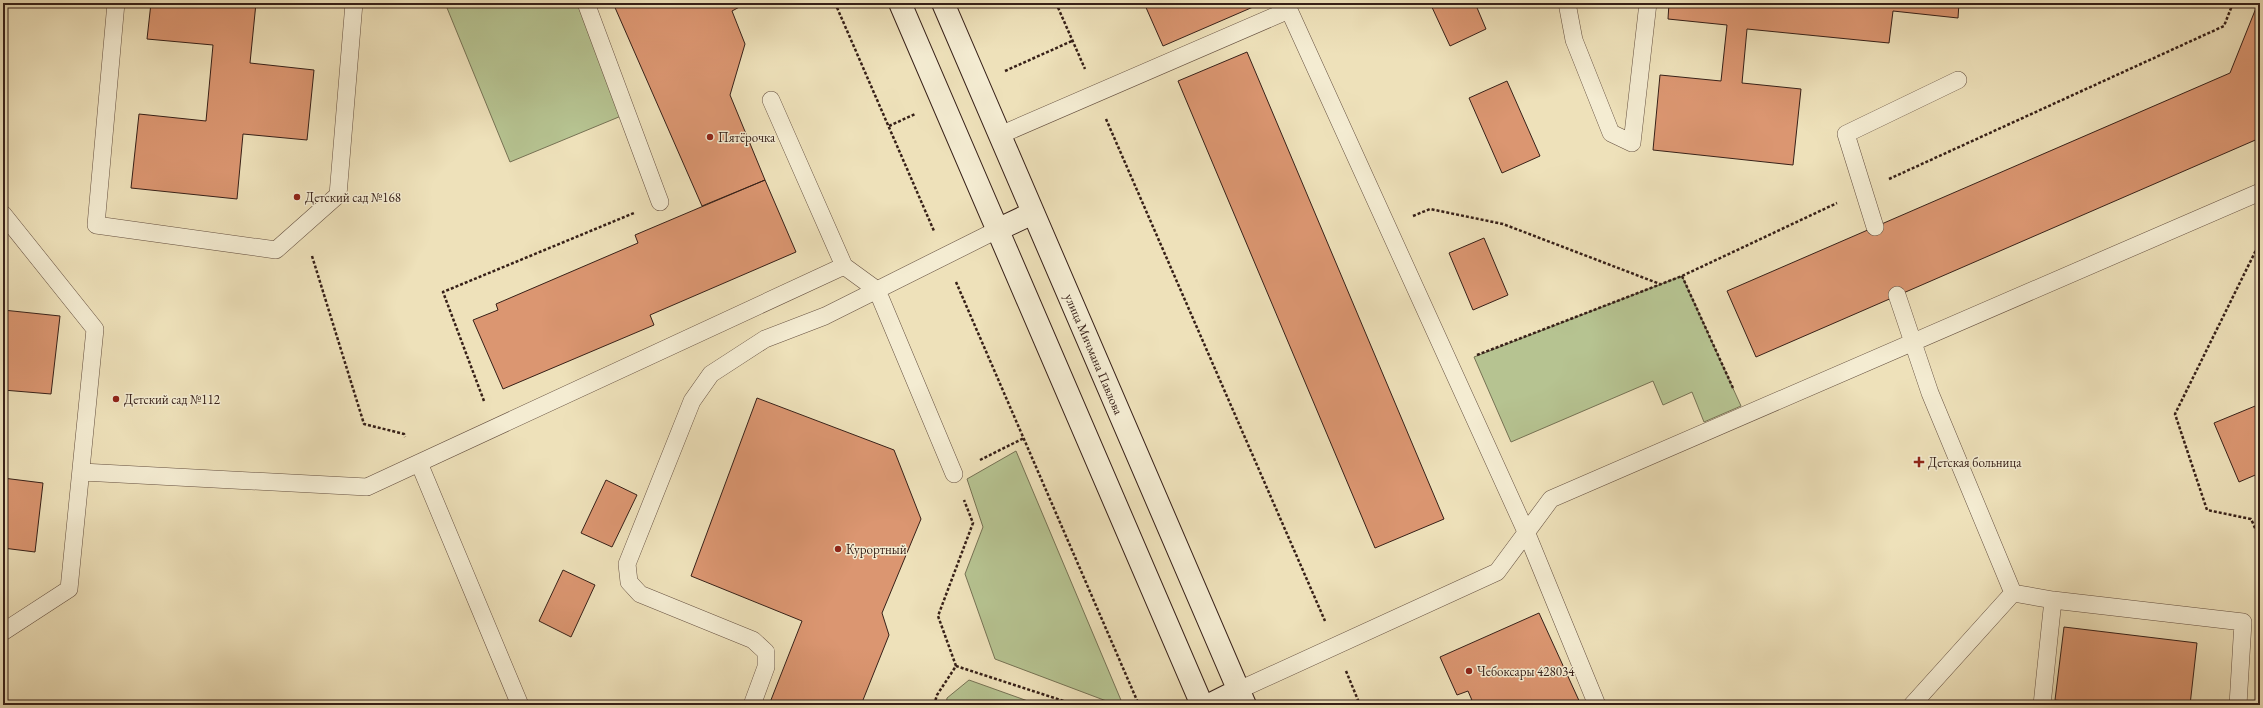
<svg xmlns="http://www.w3.org/2000/svg" width="2263" height="708" font-family="'EB Garamond',serif">
  <style>
    .green { fill: #b6c391; stroke: #767254 }
    .building { fill: #db9671; stroke: #372018 }
    .lines { fill: none; stroke-linecap: round; stroke-linejoin: round }
    .service-casing { stroke: #655040; stroke-width: 18 }
    .secondary-casing { stroke: #372018; stroke-width: 24 }
    .path { stroke: #372018; stroke-width: 2.5; stroke-dasharray: 3 2; stroke-linecap: butt }
    .service { stroke: #f4ecd2; stroke-width: 17 }
    .secondary { stroke: #f4ecd2; stroke-width: 22 }
    .poi-dot { fill: #8f2418; stroke: #f4ecd2; stroke-width: 1.5 }
    .labels { text-anchor: middle; dominant-baseline: central; stroke-width: 3; stroke-linejoin: round; paint-order: stroke }
    .poi-label { font-size: 13px; fill: #372018; stroke: #f4ecd2; text-anchor: start }
    .street-label { font-size: 13px; fill: #372018; stroke: #f4ecd2 }
  </style>
  <rect width="100%" height="100%" fill="#eee1ba"/>
  <filter id="stains"><feTurbulence type="fractalNoise" baseFrequency=".005" numOctaves="4"/><feColorMatrix values="0 0 0 0 .2 0 0 0 0 .09 0 0 0 0 .02 0 0 0 .5 -.17"/></filter>
  <radialGradient id="worn" r=".72"><stop offset=".6" stop-color="#630" stop-opacity="0"/><stop offset="1" stop-color="#630" stop-opacity=".3"/></radialGradient>
  <path class="green" d="M445,3H586L626,114L510,162Z
    M1682,276L1741,406L1704,422L1692,392L1663,405L1653,381L1511,442L1474,357Z
    M1016,451L1123,705H1117L995,659L965,574L983,527L967,479Z
    M969,680L1039,705H946L947,698Z"/>
  <path class="building" d="M151,3H256L250,63L314,70L307,140L243,134L237,199L131,188L139,114L206,121L213,45L147,39Z
    M613,3H747L732,11L745,44L730,95L765,180L702,206Z
    M1144,3H1259L1260,4L1163,46Z
    M1430,3H1475L1486,29L1450,46Z
    M1669,3H1959L1958,18L1893,11L1889,43L1747,29L1742,83L1801,89L1793,165L1653,150L1660,75L1721,81L1727,25L1668,19Z
    M2258,3H2260V138L1756,357L1727,291L2230,73Z
    M1247,52L1444,519L1375,548L1178,81Z
    M1507,81L1540,156L1502,173L1469,98Z
    M765,180L796,252L650,315L654,325L503,389L473,320L498,310L496,304L638,243L635,235Z
    M1484,238L1508,295L1473,310L1449,253Z
    M3,310L60,316L51,394L3,390Z
    M757,398L894,450L921,519L882,613L889,635L861,705H769L802,621L691,576Z
    M2260,404V473L2239,482L2214,423Z
    M3,478L43,483L35,552L3,548Z
    M606,480L637,495L612,547L581,533Z
    M563,570L595,585L571,637L539,621Z
    M1539,613L1581,705H1474L1468,691L1457,695L1440,657Z
    M2064,627L2197,643L2190,705H2158L2133,702L2132,705H2096L2055,700Z"/>
  <g class="lines">
    <g class="service-casing">
      <path id="service" d="M116,3L96,225L276,250L338,195L354,3
        M586,3L660,202
        M1567,3L1574,40L1611,133L1632,143L1648,3
        M771,100L844,266L877,290L954,474
        M1000,135L1289,10L1527,534L1597,705
        M3,214L95,329L69,589L3,632
        M1875,227L1846,134L1958,80
        M1897,295L1930,393L2013,593
        M419,463L520,705
        M82,472L367,487L844,266
        M1239,690L1497,572L1551,499L2260,192
        M752,705L766,667V652L753,640L640,594L629,582L627,564L692,401L711,374L765,339L825,316L997,230
        M1912,705L2013,593L2053,600L2243,622L2238,705
        M2042,705L2053,600"/>
    </g>
    <g class="secondary-casing">
      <path id="secondary" d="M900,3L1202,705
        M943,3L1245,705
        M997,230L1033,213
        M1209,705L1239,690"/>
    </g>
    <path class="path" d="M835,3L934,231
      M1056,3L1085,69
      M1005,71L1072,41
      M1106,119L1325,621
      M889,126L915,114
      M1889,179L2224,26L2233,3
      M1413,216L1430,209L1503,224L1660,284
      M2260,242L2175,414L2207,510L2251,519L2260,539
      M312,256L364,424L404,434L405,437
      M1682,276L1733,388
      M956,282L1139,705
      M1477,355L1682,276L1837,203
      M484,401L443,292L634,213
      M980,460L1024,438
      M956,666L938,616L973,523L964,500
      M1346,671L1360,705
      M934,705L937,695L956,666L1076,705"/>
    <use href="#service" class="service"/>
    <use href="#secondary" class="secondary"/>
  </g>
  <g class="poi-dot">
    <circle cx="710" cy="137" r="4"/>
    <circle cx="297" cy="197" r="4"/>
    <circle cx="116" cy="399" r="4"/>
    <path d="M1917 456h4v4h4v4h-4v4h-4v-4h-4v-4h4z"/>
    <circle cx="838" cy="549" r="4"/>
    <circle cx="1469" cy="671" r="4"/>
  </g>
  <g class="labels">
    <g class="poi-label">
      <text x="718" y="137">Пятёрочка</text>
      <text x="305" y="197">Детский сад №168</text>
      <text x="124" y="399">Детский сад №112</text>
      <text x="1928" y="462">Детская больница</text>
      <text x="846" y="549">Курортный</text>
      <text x="1477" y="671">Чебоксары 428034</text>
    </g>
    <g class="street-label">
      <text transform="translate(1094 354) rotate(67)">улица Мичмана Павлова</text>
    </g>
  </g>
  <rect width="2263" height="708" fill="none" stroke="#eee1ba" stroke-width="16"/>
  <rect x="4" y="4" width="2255" height="700" fill="none" stroke="#372018" stroke-width="2"/>
  <rect x="8" y="8" width="2247" height="692" fill="none" stroke="#372018"/>
  <rect width="100%" height="100%" filter="url(#stains)"/>
  <rect width="100%" height="100%" fill="url(#worn)"/>
</svg>
